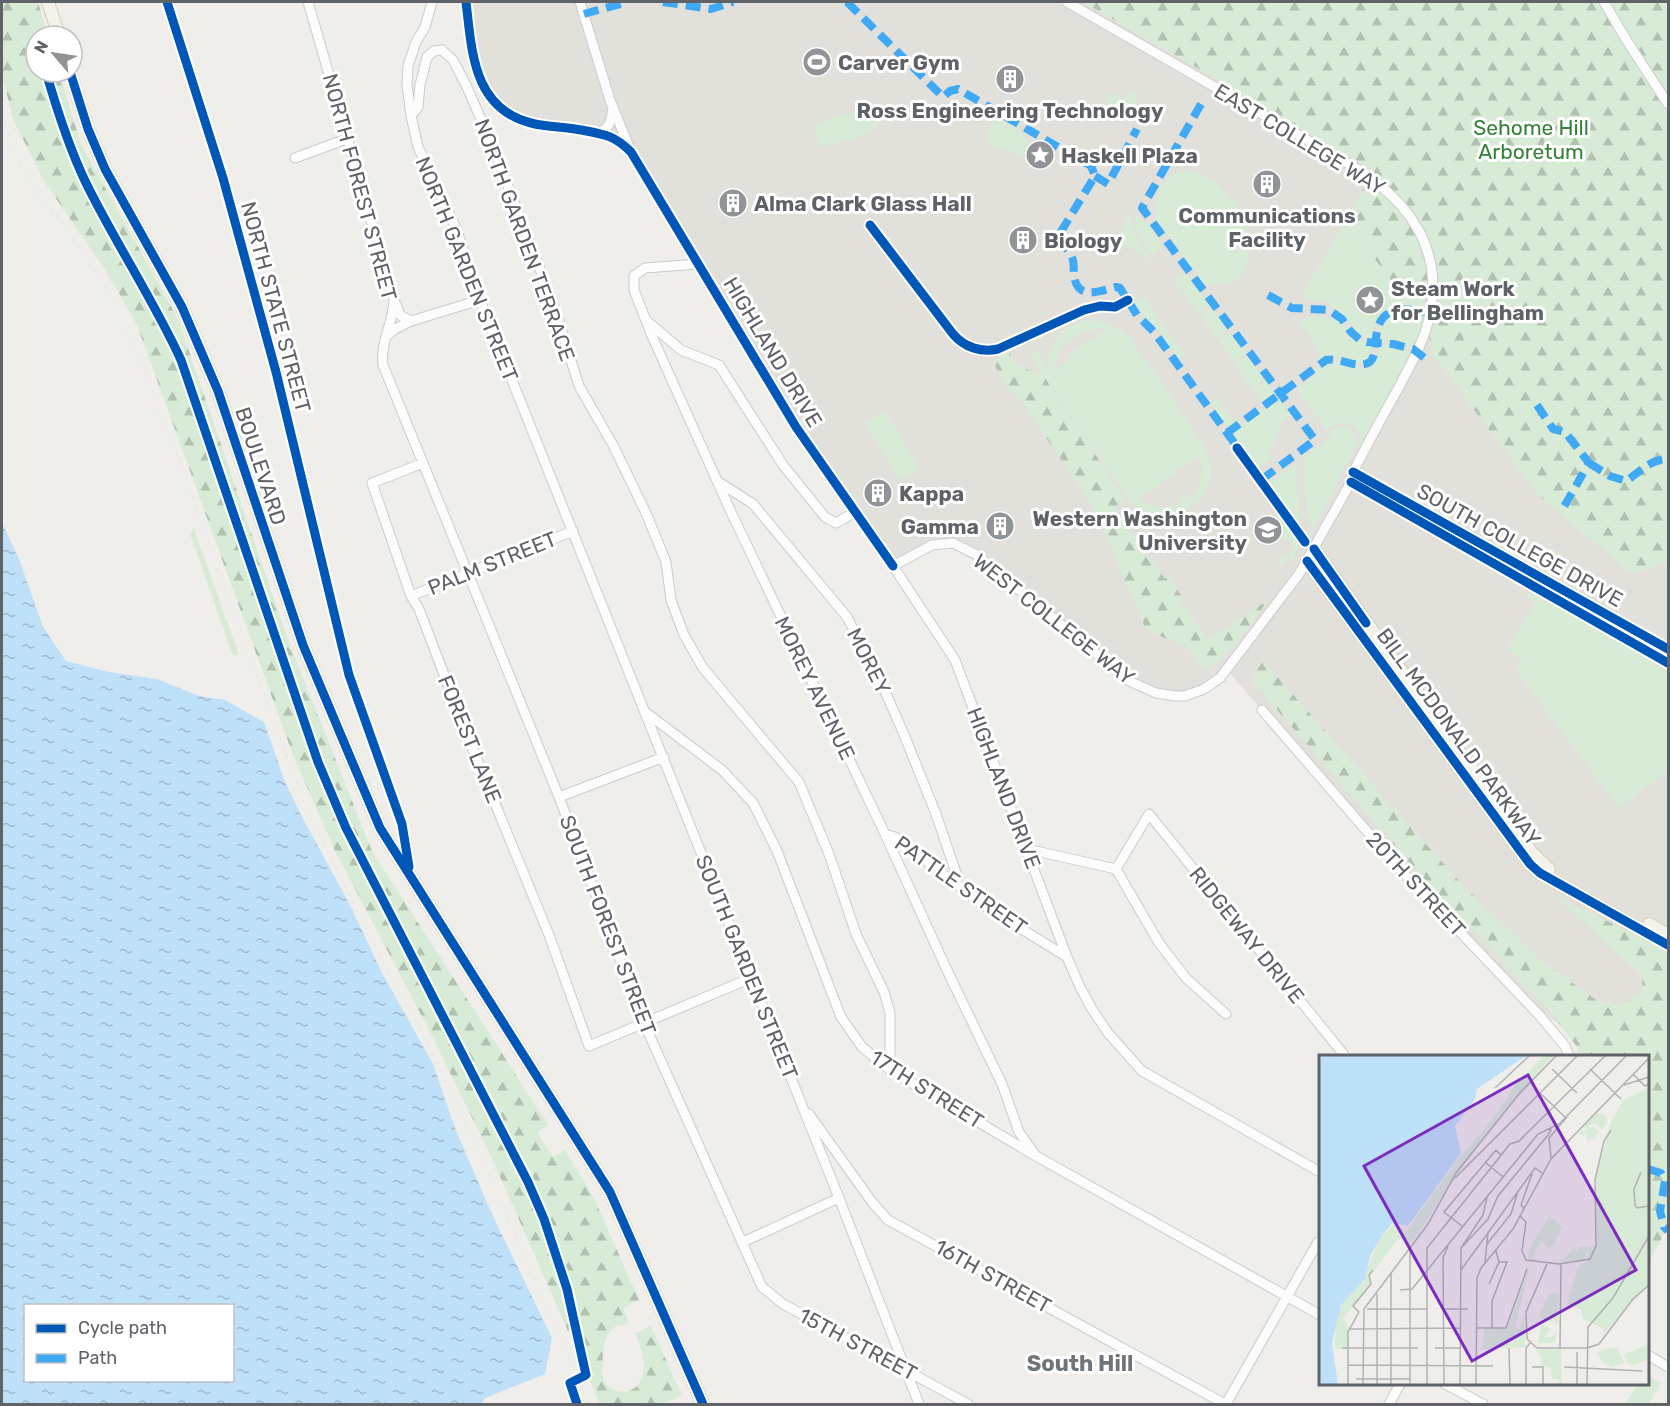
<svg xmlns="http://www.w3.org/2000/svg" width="1670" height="1406" font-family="Rubik,sans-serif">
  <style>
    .education { fill: #e2e0da }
    .green { fill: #d8ebd6; fill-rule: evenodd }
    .forest { fill: url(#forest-firs) }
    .water { fill: url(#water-ripples); fill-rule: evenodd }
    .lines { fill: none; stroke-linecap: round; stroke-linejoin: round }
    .minor-casing { stroke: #cbcccc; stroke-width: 11 }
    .major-casing { stroke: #d7ceb8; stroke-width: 14 }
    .minor { stroke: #fdfcfc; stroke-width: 9 }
    .major { stroke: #f4f2e9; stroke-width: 12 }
    .rail { stroke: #e4e4e4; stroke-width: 2; stroke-dasharray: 1.5 8; stroke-linecap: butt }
    .quiet { stroke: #3fa9f5; stroke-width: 8; stroke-dasharray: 15 8; stroke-linecap: butt }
    .cycleway-casing { stroke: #fff; stroke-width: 13 }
    .cycleway { stroke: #0057b8; stroke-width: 9 }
    .labels { text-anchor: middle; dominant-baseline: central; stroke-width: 6; stroke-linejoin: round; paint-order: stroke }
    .poi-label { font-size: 21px; font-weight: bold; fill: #5f6368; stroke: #fff; text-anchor: start }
    .park-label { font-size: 21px; fill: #348238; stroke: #fff }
    .street-label { font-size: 21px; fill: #5f6368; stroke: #fff }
    .neighbourhood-label { font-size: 22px; font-weight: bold; fill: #70757a; stroke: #fff }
    .inset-road { fill: none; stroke: #b1b2b2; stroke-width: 1.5 }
    .view { fill: #7b2cbf; fill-opacity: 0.15; stroke: #7b2cbf; stroke-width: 3 }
    .inset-edge { fill: none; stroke: #5f6368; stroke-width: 3 }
  </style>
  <defs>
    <pattern id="forest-firs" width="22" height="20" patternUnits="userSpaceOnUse" patternTransform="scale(1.5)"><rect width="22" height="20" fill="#d8ebd6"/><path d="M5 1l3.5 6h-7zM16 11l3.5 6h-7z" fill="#b2c2b1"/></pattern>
    <pattern id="water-ripples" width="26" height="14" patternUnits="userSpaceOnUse" patternTransform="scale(1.5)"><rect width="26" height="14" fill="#bfe0f9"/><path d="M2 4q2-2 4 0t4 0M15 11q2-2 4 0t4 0" fill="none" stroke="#9eb9cd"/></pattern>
  </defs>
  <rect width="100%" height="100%" fill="#efeeea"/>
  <path class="education" d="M466,2H1083L1374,170L1668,425V976L1590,1042L1563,1027L1545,1014L1397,866L1227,670L1195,693L1147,690L979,558L953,544L932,545L893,566L796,427L620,141L519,119L484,90Z"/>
  <path class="green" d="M1129,90L1139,96L1128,114L1105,101L1111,92L1124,100Z
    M881,104C891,136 847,140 824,146L818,143L813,124Z
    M993,119C1008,122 1035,134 1028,155L1020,157L1014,151L996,148L986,139Z
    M1185,171C1218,174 1239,201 1249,231L1244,232H1248L1249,237L1245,238L1249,239C1252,265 1240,289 1211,284V280L1210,284L1202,282L1156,221V201L1161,186L1172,175Z
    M1131,212L1133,213C1127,232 1143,247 1153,261L1115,240Z
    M1135,214C1151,223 1154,233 1162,248L1152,256C1143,243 1132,231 1135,214Z
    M1345,221L1402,294H1406L1418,282L1426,287L1423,308C1406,310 1386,302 1377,323C1374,329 1375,335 1372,341L1357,335L1345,319L1327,302L1310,300L1302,295Z
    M1182,273L1190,278L1210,306L1199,314L1173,279Z
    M1143,296L1185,355L1179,359L1156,328L1142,315L1134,303Z
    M1211,308L1228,330L1217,339L1200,316Z
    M1401,311L1423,313L1425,315L1420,332L1413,346L1379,341L1378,339C1379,324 1384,314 1401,311Z
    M1316,315L1341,320L1355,338L1373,345V354L1369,360C1351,369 1338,350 1319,362C1320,347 1310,334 1298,325L1301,321H1305L1307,317Z
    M1089,319L1112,324L1130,338L1203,443C1207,452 1210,460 1211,470C1211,513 1157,527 1129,501L1029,355L1036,350L1047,366C1050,340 1064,325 1089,319ZM1102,328L1105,329L1066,356V358L1074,353V357L1055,370C1054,345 1081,332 1102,328ZM1200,456C1205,472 1201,486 1189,498L1185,493L1178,498L1181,503C1166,510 1153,507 1139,499Z
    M1230,332L1246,353L1233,362L1218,341Z
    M1379,345L1392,346L1409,350L1411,354L1357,453C1358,450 1360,444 1360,440C1359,420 1338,420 1326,430L1296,389L1316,374L1314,371L1329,361C1343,360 1366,376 1375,359C1378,355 1378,349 1379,345Z
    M1247,355L1265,379L1252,388L1235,364Z
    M1266,381L1276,394L1263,404L1253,390Z
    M1279,397L1291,414L1279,424L1283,430L1273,437L1277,443L1267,451L1272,458L1257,468V464L1235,437L1236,429Z
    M1215,398L1233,421L1237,418L1240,422L1232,427L1226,425L1210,402Z
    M885,411L919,468L899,480L865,423Z
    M1340,426C1351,427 1357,433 1357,444L1313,528L1307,518L1302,459L1331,437L1328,432Z
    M1295,464L1300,525H1299L1269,484Z
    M1275,508L1301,542L1293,560L1288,559L1280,566L1277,563L1290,553L1294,547C1291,538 1280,541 1276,532C1273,525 1277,515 1275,508Z
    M194,527L196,535L239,654L233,656L190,534Z
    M1530,591L1668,667V771L1619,808L1515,669L1523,661L1507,648L1535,604L1525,596Z
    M1648,1375L1661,1383L1649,1404H1625L1638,1384H1648Z"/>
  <path class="forest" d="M2,2H38L48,36H36V72H59L81,144L178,319L288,640L372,851L548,1125L537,1132L553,1157L565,1150L593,1196L639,1300L623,1308L629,1323L623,1326L618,1325C607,1330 604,1341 603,1352C603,1361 601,1372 604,1380C609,1393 626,1395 636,1387C641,1382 644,1372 644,1365C644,1354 639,1343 635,1333L651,1326L682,1396L660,1404H600L491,1156L427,1026L335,851L293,755L137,325L108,274L44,181L13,119L2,75Z
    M1083,2H1668V564L1632,573L1538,495L1432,354C1423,332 1441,317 1437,294L1418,282L1406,294H1402L1345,221L1374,170Z
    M1010,352L1012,359L1020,366L1045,378L1125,500L1114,508L1164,578H1168L1184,599L1181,603L1209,640L1269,599C1250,625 1233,654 1205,670C1198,663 1195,653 1186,648C1172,638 1156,638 1144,625L1093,507L1020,399L1003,383L993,361Z
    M1263,661L1459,881L1538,958L1599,1002L1619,1006L1641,993L1643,977L1554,895L1668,951V1226L1648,1264V1056H1576L1578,1048L1548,1009L1432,888L1251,680Z"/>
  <path class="water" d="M2,523L19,559L43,627L66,661L109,672L157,679L199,696L225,700L264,722L285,782L301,815L351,907L381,971L433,1064L455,1128L490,1210L552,1338L545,1374L485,1398L482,1404H2ZM26,1306H232V1380H26Z"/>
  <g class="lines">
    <g class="minor-casing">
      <path id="minor" d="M167,2L223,178L276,372L349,675L402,824L409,871
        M308,2L394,299C394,322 380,341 383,365L559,797L644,1023L762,1287L783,1304L968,1404
        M432,2L425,27L416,42L408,66L407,85L411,116L418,147L456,228L480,300L839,1198L919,1404
        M466,2C472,52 473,111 535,124C550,127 565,127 581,130C598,133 614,135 627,148
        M580,2L610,100L631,152L796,427L893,566L955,660L1067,957L1080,987L1092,1009L1108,1033L1142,1071L1320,1172
        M1604,2L1627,41L1668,104
        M411,116L418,107L420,85L427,57L434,51L442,50L453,60L466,85L491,142L553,303L579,386L613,445L646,513L666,562L671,600L684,635L703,668L799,782L829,854L856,934L884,992L890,1013V1070
        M597,133C610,130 611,120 613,109
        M295,158L349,138
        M699,264L645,268L634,276V290L652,336L731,512L885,834L946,968L1002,1084L1019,1132L1036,1156
        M396,304L400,315L411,321L480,300
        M647,321L681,350L719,365L783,465L825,517L836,523L855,512
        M386,337L395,329L411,321
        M423,463L372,483L411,596L419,609L471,745L549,935L589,1046L751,978
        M1353,472L1668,649
        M717,481L753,504L847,617L884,689L903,732L936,814L957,876V883
        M1351,482L1668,663
        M893,566L932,545L953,543L977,555L1129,681L1156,693L1175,696H1185L1204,689L1220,678L1299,574L1351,482L1353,472C1368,443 1383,415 1399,387C1409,367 1421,348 1427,326C1448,251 1410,200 1349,164L1067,2
        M411,596L573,531
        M1262,710L1397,866L1540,1016L1565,1046L1569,1056
        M644,711L722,770L753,803L777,851L841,1017L862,1047L890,1070L1036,1156L1320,1315
        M559,797L664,757
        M885,834L895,837L983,905L1067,957
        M1027,849L1116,869L1159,943L1186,978L1226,1014
        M1116,869L1149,814L1345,1056
        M809,1114L872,1202L888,1220L1225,1404
        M743,1242L839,1198
        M1648,1355L1668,1367
        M1445,1384L1483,1404
        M1226,1404L1318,1242
        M1389,1404L1400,1384"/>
    </g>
    <g class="major-casing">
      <path id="major" d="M48,2L59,36
        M70,72L88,129L105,169L182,307L218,391L303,645L380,828L610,1192L703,1404
        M1314,549L1532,853L1549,869
        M1307,561L1530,864L1540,873L1668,945
        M1649,924L1668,935"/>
    </g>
    <use href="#minor" class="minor"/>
    <use href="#major" class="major"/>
    <path class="rail" d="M2,117L16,154L38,193L59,217L121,313L182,466L215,563L307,810L355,907L428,1045L493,1183L589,1404"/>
    <path class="quiet" d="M663,2L711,9L733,2
      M847,2L943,97L950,91L958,89L1091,166L1095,176L1057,238C1062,244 1069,250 1072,257C1075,264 1073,270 1074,276C1078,301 1099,291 1116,287L1120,288L1137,315L1154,332L1240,451
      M584,14L627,2
      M1201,104L1142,208L1315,440L1261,480
      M1095,176L1108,184L1137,129
      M1268,295L1292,308L1329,310L1342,319L1351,332L1360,340L1367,342L1393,344L1413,349L1427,360
      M1537,405L1553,429L1565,432L1589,463L1561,512
      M1227,433L1326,360C1341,357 1356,370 1370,362C1376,355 1375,348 1376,339C1378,307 1400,307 1425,312
      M1589,463L1610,476L1626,481C1640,472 1650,459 1668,459
      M1648,1169L1661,1173L1665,1181L1660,1211L1664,1227L1668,1231"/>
    <g class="cycleway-casing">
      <path id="cycleway" d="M167,2L223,178L276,372L349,675L402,824L409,867
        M466,2C472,52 473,111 535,124C550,127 566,127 581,130C603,134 614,135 631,152L796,427L893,566
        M46,72C57,110 69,148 86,183C116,244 153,299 181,360L318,762L346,828L528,1182L544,1219L567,1289L586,1375L570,1383L577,1404
        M70,72L88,129L105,169L182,307L218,391L303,645L380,828L610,1192L703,1404
        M870,225L953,334C964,347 981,353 998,349L1084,310L1100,306L1115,307L1128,300
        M1237,448L1305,542
        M1353,472L1668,649
        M1351,482L1668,663
        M1314,549L1366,623
        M1307,561L1530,864L1540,873L1668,945"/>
    </g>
    <use href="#cycleway" class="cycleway"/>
  </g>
  <defs>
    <g id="stadium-disc" transform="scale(1.5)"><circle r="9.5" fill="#919496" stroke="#fff"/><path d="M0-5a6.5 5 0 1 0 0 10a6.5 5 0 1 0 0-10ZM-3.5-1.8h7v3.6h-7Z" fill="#fff"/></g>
    <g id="building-disc" transform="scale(1.5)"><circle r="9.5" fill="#919496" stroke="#fff"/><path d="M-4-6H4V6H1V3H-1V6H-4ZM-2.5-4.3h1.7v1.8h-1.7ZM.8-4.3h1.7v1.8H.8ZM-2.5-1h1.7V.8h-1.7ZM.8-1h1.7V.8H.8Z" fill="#fff"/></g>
    <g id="sight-disc" transform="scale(1.5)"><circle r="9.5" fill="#919496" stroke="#fff"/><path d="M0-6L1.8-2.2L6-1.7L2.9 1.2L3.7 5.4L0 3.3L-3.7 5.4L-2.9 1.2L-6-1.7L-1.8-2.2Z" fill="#fff"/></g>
    <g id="university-disc" transform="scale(1.5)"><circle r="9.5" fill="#919496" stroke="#fff"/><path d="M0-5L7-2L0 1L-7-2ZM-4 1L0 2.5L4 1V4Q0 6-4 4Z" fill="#fff"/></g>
  </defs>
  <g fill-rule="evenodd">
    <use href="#stadium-disc" x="817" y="62"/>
    <use href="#building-disc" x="1010" y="79"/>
    <use href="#sight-disc" x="1040" y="155"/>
    <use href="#building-disc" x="1267" y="184"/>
    <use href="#building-disc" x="733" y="203"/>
    <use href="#building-disc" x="1023" y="240"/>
    <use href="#sight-disc" x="1370" y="300"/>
    <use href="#building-disc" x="878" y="493"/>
    <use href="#building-disc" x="1000" y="526"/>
    <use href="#university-disc" x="1268" y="530"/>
  </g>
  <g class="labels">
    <g class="poi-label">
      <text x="838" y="62">Carver Gym</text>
      <text x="1010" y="110" text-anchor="middle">Ross Engineering Technology</text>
      <text x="1061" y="155">Haskell Plaza</text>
      <text x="754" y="203">Alma Clark Glass Hall</text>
      <text x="1267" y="215" text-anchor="middle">Communications<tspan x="1267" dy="24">Facility</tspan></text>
      <text x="1044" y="240">Biology</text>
      <text x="1391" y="288">Steam Work<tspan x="1391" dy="24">for Bellingham</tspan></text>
      <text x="899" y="493">Kappa</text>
      <text x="1247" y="518" text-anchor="end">Western Washington<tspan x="1247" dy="24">University</tspan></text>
      <text x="979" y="526" text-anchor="end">Gamma</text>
    </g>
    <g class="park-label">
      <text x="1531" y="127">Sehome Hill<tspan x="1531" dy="24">Arboretum</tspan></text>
    </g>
    <g class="street-label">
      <text transform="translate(1300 139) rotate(31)">EAST COLLEGE WAY</text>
      <text transform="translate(360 187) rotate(75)">NORTH FOREST STREET</text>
      <text transform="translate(525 240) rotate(70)">NORTH GARDEN TERRACE</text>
      <text transform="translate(467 269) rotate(68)">NORTH GARDEN STREET</text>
      <text transform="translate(276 307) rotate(75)">NORTH STATE STREET</text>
      <text transform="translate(773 352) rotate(59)">HIGHLAND DRIVE</text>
      <text transform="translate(261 466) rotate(72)">BOULEVARD</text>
      <text transform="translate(1520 545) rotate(29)">SOUTH COLLEGE DRIVE</text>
      <text transform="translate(492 563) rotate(-22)">PALM STREET</text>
      <text transform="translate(1054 619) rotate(38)">WEST COLLEGE WAY</text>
      <text transform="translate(869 661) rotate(63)">MOREY</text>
      <text transform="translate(815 688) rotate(64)">MOREY AVENUE</text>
      <text transform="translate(1459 737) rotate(54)">BILL MCDONALD PARKWAY</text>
      <text transform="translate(470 739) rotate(68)">FOREST LANE</text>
      <text transform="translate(1004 788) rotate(69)">HIGHLAND DRIVE</text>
      <text transform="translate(1416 884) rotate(47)">20TH STREET</text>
      <text transform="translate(961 885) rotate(35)">PATTLE STREET</text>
      <text transform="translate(608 925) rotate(69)">SOUTH FOREST STREET</text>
      <text transform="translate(1247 935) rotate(51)">RIDGEWAY DRIVE</text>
      <text transform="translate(747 967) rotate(68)">SOUTH GARDEN STREET</text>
      <text transform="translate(927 1089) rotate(32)">17TH STREET</text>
      <text transform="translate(993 1276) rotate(29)">16TH STREET</text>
      <text transform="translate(858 1344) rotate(28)">15TH STREET</text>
    </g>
    <g class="neighbourhood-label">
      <text x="1080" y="1363">South Hill</text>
    </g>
  </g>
  <g transform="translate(1319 1055)">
    <rect width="330" height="330" fill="#efeeea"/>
    <path d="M208,18L90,190L80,183L50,222L51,229L24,264L30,272L28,294H16L17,258L50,210L61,183L77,167L89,179L105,158L101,155L107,154L115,137L119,138L126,120L129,122ZM278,58L287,60L288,69L282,75L277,68L268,72H276L280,77L269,87L266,76L265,81L259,78L268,74L265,71ZM234,163L243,173L234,191L228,193L223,185ZM259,191L270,192L264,207L233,206L244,204L255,193L259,198ZM239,237V267L237,270L235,264L233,268L220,262L229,240ZM223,269L232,273L226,282H233L237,276L236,288H219ZM330,290V304L313,310L307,307L305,299ZM291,293L298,292L305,308L293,312L283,307L278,297Z" fill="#d8ebd6"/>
    <path d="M235,0L153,95L99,179L87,180L89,184L96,182L90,190L82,184L140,103L180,57L196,30L224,2ZM330,33V229L285,278L284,273L264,264L262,255L248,248L260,210L268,207L270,192L278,191L277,123L292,67L304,45ZM231,160L233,167L213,203L221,207L209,204L210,194ZM211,210L196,272L201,275L205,260L206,292L159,294L164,292L165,274L189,272ZM242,294L243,330H240V324H233L232,313L222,311V301L216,295Z" fill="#d8ebd6"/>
    <path d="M0,0H208L158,34L156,44L136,71L142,98L89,171L74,168L64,179L51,201L46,224L22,250L13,288L19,330H0Z" fill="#bfe0f9"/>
    <path class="inset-road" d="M233,14L258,38M271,14L302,44M314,19L326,31L330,29M305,30L330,22M176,33L211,0M221,38L247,63M232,103L230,83L248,62M166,107L184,122M322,117L315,134L316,150L318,153L330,151M136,123L259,0M205,153L202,150L213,119M201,161L207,167L203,196L207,205L240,209L271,204L277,191L276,125L285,86L292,75M143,171L125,157L177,95L182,100M168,189L192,159L199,136M142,193L169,164L179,141L229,80L232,75L229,74M91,194V330M166,207L169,178M228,209L207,257L208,284L218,293H268L280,289L314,244L330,230M142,215L216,113L223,118M72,218V330M170,229L180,207L177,196M81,235L93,234L219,79L240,69L308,0M58,239V330M48,254H108M124,254H149M40,257L34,251L52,229L50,220L54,215M158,273H187L208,214M173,273V246L188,207H180M30,274L141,273M23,293H99M116,293H141M190,293L191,330M241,293L242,209M29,310L174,311M213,312H224V330M245,312L323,316M37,324H91M29,330V277L40,257M44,330L45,254L109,169L137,118L200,39L238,0M108,330V193L191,89L200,86L287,0M125,330L124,203L129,191M141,330L142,193L164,160L168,142M157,330L158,223L162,213L194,174L232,104L330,3M207,330V293L211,288M258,330V297M268,330L269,272L294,243L330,181"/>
    <path class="view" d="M209,20L317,215L153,306L45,111Z"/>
    <rect width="330" height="330" class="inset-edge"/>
  </g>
  <rect width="1670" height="1406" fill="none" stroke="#5f6368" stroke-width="6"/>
  <rect x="24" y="1304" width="210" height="78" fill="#ffffff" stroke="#bfc1c3" stroke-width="1.5"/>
  <rect x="36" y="1324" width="30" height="9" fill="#0057b8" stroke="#bfc1c3" stroke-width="1.5"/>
  <text x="78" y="1334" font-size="18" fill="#5f6368">Cycle path</text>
  <rect x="36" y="1354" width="30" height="9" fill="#3fa9f5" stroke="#bfc1c3" stroke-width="1.5"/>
  <text x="78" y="1364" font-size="18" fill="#5f6368">Path</text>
  <g transform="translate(54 54) rotate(299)"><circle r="28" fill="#ffffff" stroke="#bfc1c3" stroke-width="1.5"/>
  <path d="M0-4.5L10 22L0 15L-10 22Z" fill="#919496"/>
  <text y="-9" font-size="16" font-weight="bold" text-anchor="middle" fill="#5f6368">N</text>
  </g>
</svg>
